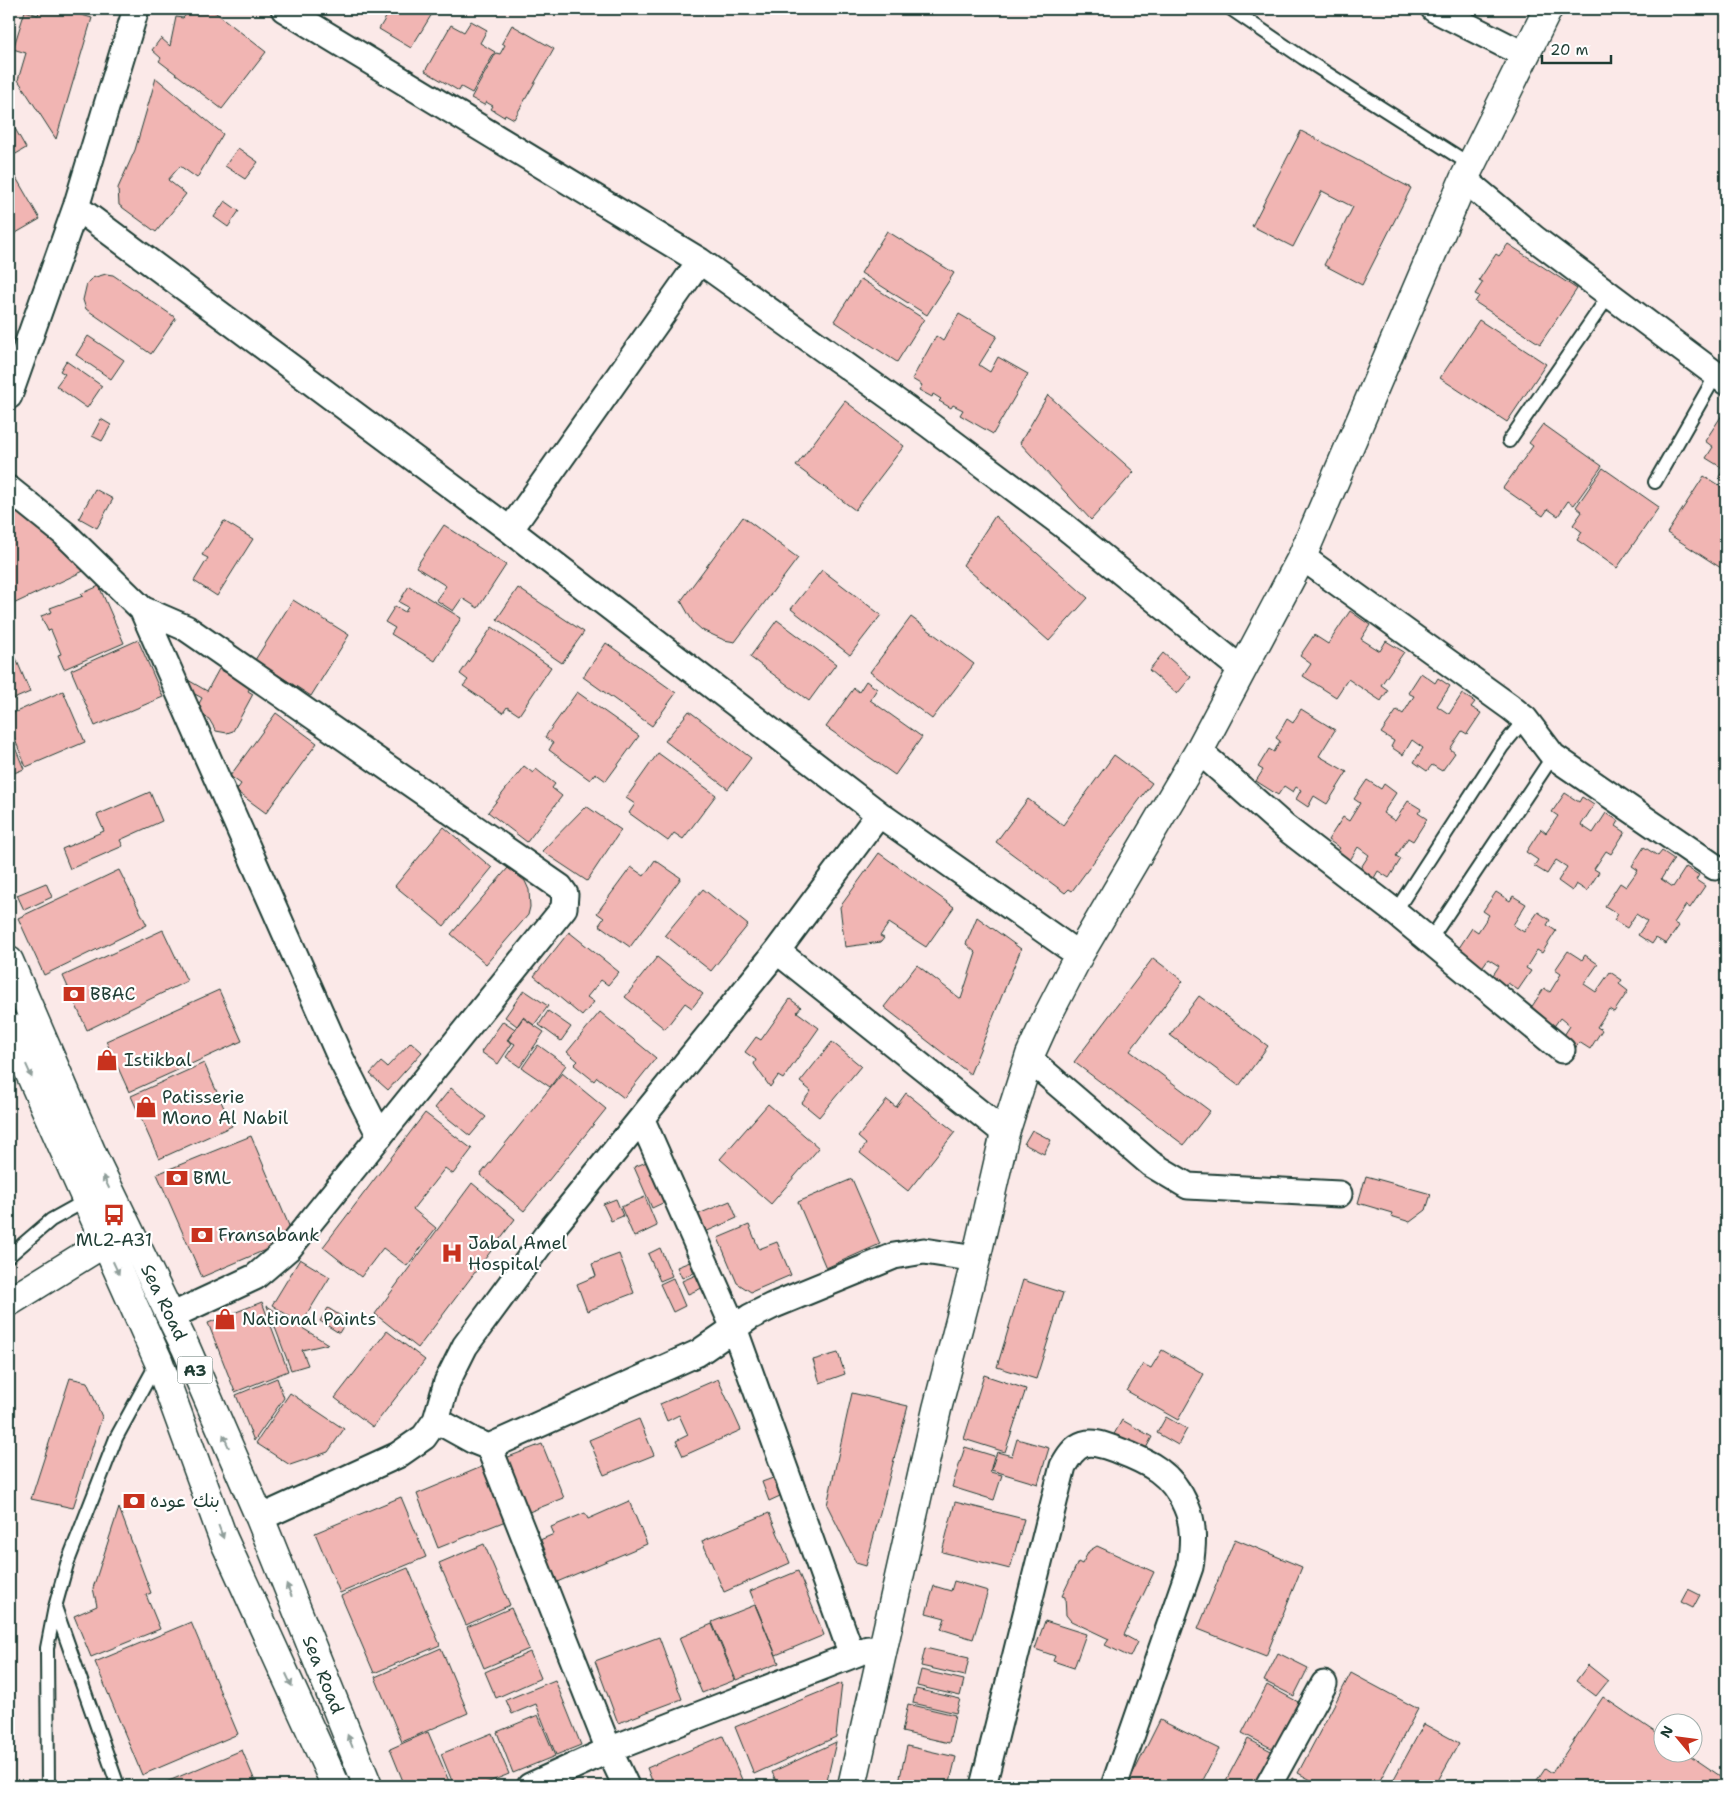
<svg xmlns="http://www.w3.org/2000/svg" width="1735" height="1795" font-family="'Shantell Sans','Playpen Sans Arabic',sans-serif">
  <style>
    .building { fill: #f1b5b3; stroke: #1f3d34 }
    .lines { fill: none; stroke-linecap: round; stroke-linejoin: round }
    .service-casing { stroke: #1f3d34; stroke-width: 16 }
    .minor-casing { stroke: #1f3d34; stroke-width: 29 }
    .tertiary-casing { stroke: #1f3d34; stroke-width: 31 }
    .secondary-casing { stroke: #1f3d34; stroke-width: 31 }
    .trunk-casing { stroke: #1f3d34; stroke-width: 31 }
    .service { stroke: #fff; stroke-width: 12 }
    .minor { stroke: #fff; stroke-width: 25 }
    .tertiary { stroke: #fff; stroke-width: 28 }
    .secondary { stroke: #fff; stroke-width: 28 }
    .trunk { stroke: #fff; stroke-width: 28 }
    .oneway { fill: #8f9e9a }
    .labels { text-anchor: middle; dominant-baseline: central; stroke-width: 4.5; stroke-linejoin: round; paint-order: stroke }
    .shield { fill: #fff; stroke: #627771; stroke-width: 1 }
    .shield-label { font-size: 16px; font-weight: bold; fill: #1f3d34 }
    .poi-label { font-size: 18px; fill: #1f3d34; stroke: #fff; text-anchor: start }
    .street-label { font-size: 18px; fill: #1f3d34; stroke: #fff }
  </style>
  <rect width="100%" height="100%" fill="#fbe9e8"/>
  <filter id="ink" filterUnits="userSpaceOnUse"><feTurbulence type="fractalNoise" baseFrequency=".02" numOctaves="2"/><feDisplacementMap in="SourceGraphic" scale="10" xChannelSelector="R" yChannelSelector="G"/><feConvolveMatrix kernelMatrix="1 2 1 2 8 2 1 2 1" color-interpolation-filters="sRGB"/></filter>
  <g filter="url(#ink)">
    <path class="building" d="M40,9H62L92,18L56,139L18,80L26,53L13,49L25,11L38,15Z
      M191,9H211L266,52L222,109L159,61L161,58L152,50L161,38L170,46L176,17L183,18Z
      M391,9H435L411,48L379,29Z
      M471,21L487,30L480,43L495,52L472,93L461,87L459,91L425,71L451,25L464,32Z
      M512,25L554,49L514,119L505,114L504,117L491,109L493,106L486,102L484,105L471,98L496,53L500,54L505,45L502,43Z
      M156,78L223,134L197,178L180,166L168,180L186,194L156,232L119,205L118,188L135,150Z
      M9,118L26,148L9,158Z
      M1301,131L1411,188L1362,285L1324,265L1353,207L1322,191L1293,247L1252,226Z
      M238,148L258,162L245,179L225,166Z
      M11,169L40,219L9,237V171Z
      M225,201L239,211L228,227L214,217Z
      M887,231L954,273L927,315L861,273Z
      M1508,244L1577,289L1540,344L1475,302L1479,296L1475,294L1483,282L1479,280L1496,254L1499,256Z
      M106,274L113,275L176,318L151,354L86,309L83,300L87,283L92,278Z
      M861,279L924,319L897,362L834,321Z
      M959,314L997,336L979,365L990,372L998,357L1028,374L993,434L960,415L963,410L953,405L951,408L939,401L941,399L933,394L932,397L919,390L922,385L912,379L936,336L943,341Z
      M1479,320L1546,364L1507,422L1440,378Z
      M88,336L124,360L111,379L76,355Z
      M66,361L102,386L87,408L56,386L65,374L60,371Z
      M1048,395L1134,472L1091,520L1020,443Z
      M845,401L904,446L855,510L796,466Z
      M1726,409V482L1719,477L1724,469L1706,458L1713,447L1705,441Z
      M101,419L111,425L102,441L92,436Z
      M1543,424L1602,466L1574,505L1568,501L1558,516L1548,509L1543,516L1503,488L1533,446L1529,443Z
      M1603,468L1659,507L1617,568L1577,540L1582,532L1573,525L1582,512L1576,507Z
      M1704,476L1726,490V567L1724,570L1667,533Z
      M95,489L113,499L97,528L79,518Z
      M14,508L92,567L9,606V519Z
      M995,516L1088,598L1049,641L963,565Z
      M743,517L798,558L735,642L724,640L702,630L693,622L681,601Z
      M224,521L253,539L217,596L194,581L208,558L202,555Z
      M444,525L506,565L478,608L462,598L453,611L436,600L446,586L416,567Z
      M822,570L881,615L850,655L791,609Z
      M99,586L124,643L64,669L58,655L61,654L51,630L48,631L41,616L52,612L50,608L83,596L81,594Z
      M409,586L461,618L435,661L391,634L395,628L385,622L395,606L405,612L408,607L399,602Z
      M518,588L584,632L562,663L497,619Z
      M293,600L349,635L311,696L255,660Z
      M1350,611L1370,625L1361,639L1380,651L1386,641L1404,652L1381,685L1388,690L1381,701L1348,679L1336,697L1303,676L1311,664L1300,656L1314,635L1328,644Z
      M911,617L974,664L932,719L870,672Z
      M777,620L836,664L809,701L750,657Z
      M492,627L551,667L519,715L507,707L503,713L463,686L468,680L460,674Z
      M138,640L163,697L95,726L71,670Z
      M9,642L30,692L9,701Z
      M606,643L676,693L652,726L583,677Z
      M1163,653L1191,677L1177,694L1149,670Z
      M219,669L251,686L248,691L253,694L233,731L227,733L216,731L209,719L195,711L202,698L184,688L188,680L207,691Z
      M1421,673L1435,683L1438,678L1450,686L1437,706L1449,714L1462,694L1475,702L1471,707L1481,713L1467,734L1462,731L1450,749L1455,753L1442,771L1432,765L1427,771L1414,762L1423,748L1412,740L1403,755L1391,747L1394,741L1381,733L1397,710L1403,714L1414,696L1408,693Z
      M866,681L877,689L870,700L922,737L895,775L826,727L854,688L859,692Z
      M63,691L85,742L26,767L9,725V715Z
      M577,692L639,736L606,781L595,773L590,780L549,750L553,743L545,737Z
      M1301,709L1335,730L1319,756L1347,772L1327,804L1314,796L1308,807L1296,799L1301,790L1296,787L1293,792L1284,786L1278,795L1256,781L1263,770L1258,767L1269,749L1274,752L1280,741L1276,738L1287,719L1293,723Z
      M689,711L751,758L728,789L665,741Z
      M276,713L317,743L266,813L236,791L241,784L230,776Z
      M9,733L24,769L9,775Z
      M658,753L716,795L683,839L674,833L668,841L629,813L635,804L626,798Z
      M1114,755L1152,783L1072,891L1069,889L1065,893L996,842L1028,799L1063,825Z
      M524,766L533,773L536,769L555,784L552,788L562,796L527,842L488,812Z
      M1367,780L1381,789L1384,784L1396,793L1383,813L1395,821L1408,801L1421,809L1418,813L1427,819L1413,841L1408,838L1396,856L1401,859L1389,878L1378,871L1374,878L1360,869L1369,855L1358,847L1349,862L1336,853L1340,848L1328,840L1343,817L1349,821L1360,803L1354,799Z
      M150,792L162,821L120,840L123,846L70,869L62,849L104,831L97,815Z
      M1565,793L1579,802L1582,797L1594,805L1581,825L1593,833L1606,813L1619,821L1616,826L1625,832L1611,854L1606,851L1594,869L1599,872L1587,891L1576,884L1572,891L1558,881L1567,867L1556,860L1547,874L1534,866L1538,860L1526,852L1541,829L1546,833L1558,816L1552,812Z
      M586,806L621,830L587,881L542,851Z
      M444,827L492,868L444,926L395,886Z
      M1644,847L1658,856L1662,851L1674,859L1661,879L1673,887L1686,867L1699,875L1696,880L1705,886L1690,908L1686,905L1674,923L1679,926L1666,944L1656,938L1652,944L1638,935L1647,921L1636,914L1627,928L1614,920L1618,914L1605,906L1620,883L1626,887L1638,870L1632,866Z
      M879,853L954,907L926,947L889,923L880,936L884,938L881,942L845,947L840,907Z
      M655,860L681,878L630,947L599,925L604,918L597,913L631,867L644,876Z
      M508,868L525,881L529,890L530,907L528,915L486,964L451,934Z
      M119,870L147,925L44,975L18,918Z
      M46,883L52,897L24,910L17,895Z
      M703,889L748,925L711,971L665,935Z
      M1496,892L1510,901L1513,896L1526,904L1513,925L1524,932L1538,912L1550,920L1547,925L1556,931L1542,953L1537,950L1526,968L1531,971L1518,990L1508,983L1503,990L1489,981L1499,966L1488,959L1478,973L1457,951L1472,928L1478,932L1489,915L1483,911Z
      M977,917L1021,949L970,1074L884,1007L917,965L961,999L976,953L966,944Z
      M163,930L187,981L87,1030L63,976Z
      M569,932L619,972L608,985L601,980L587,997L594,1002L582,1016L534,976Z
      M1568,951L1582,960L1585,955L1598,964L1584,984L1596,992L1610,972L1622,980L1619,984L1628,991L1614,1012L1609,1009L1597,1027L1602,1030L1590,1049L1579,1042L1575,1049L1561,1040L1570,1026L1560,1018L1550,1032L1529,1011L1544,988L1550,992L1561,974L1555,970Z
      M657,957L703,994L692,1008L685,1003L665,1029L625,997Z
      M1153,958L1183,981L1130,1051L1210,1111L1184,1145L1074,1062Z
      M219,990L242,1041L129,1092L106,1041Z
      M524,990L548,1006L534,1025L523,1017L517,1026L505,1017Z
      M1199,996L1268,1046L1239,1086L1170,1035Z
      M790,999L801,1007L797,1012L819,1028L783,1079L778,1076L770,1087L754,1064L756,1060L745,1052L756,1037L761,1040Z
      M548,1011L571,1027L561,1041L539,1025Z
      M600,1012L656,1058L624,1098L597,1077L594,1081L574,1065L578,1061L567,1052Z
      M523,1018L544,1032L520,1067L506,1057L515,1044L508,1040Z
      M503,1021L515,1029L507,1040L512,1043L498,1064L481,1052Z
      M411,1042L422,1052L388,1090L370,1074L381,1062L387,1067Z
      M832,1042L861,1066L819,1117L802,1103L811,1091L800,1082Z
      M538,1045L566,1065L550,1087L522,1068Z
      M204,1063L232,1126L159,1159L131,1096Z
      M562,1073L606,1109L524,1211L480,1175Z
      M451,1088L486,1117L470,1136L435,1108Z
      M906,1093L955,1132L908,1191L860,1153L866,1144L858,1137L887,1100L896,1107Z
      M768,1104L819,1148L771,1204L720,1159Z
      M425,1113L472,1149L453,1174L445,1168L413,1209L436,1228L407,1266L383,1248L361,1277L323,1247Z
      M1032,1130L1051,1140L1044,1154L1024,1144Z
      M251,1136L290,1228L270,1248L202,1277L157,1174Z
      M649,1161L667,1201L652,1208L634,1167Z
      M1366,1176L1431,1194L1426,1210L1410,1222L1391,1216L1392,1213L1358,1203Z
      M852,1179L880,1244L826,1268L798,1202Z
      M472,1183L515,1219L418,1348L375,1314Z
      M645,1197L657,1226L634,1237L621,1207Z
      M616,1199L623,1216L611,1221L603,1204Z
      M730,1201L737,1218L703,1233L696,1215Z
      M749,1225L759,1249L777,1242L791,1275L751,1292L737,1283L718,1238Z
      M660,1248L672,1276L660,1281L648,1254Z
      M619,1254L634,1293L587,1311L577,1284L596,1276L592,1264Z
      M300,1259L330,1277L301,1324L272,1305Z
      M690,1262L694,1273L682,1278L677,1267Z
      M696,1275L702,1288L688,1294L682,1281Z
      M673,1278L685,1306L673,1312L660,1284Z
      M1023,1280L1063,1293L1036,1379L997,1367Z
      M262,1302L288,1371L235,1392L208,1323Z
      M267,1306L328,1344L302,1350L308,1365L291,1370Z
      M328,1308L347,1320L339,1333L320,1321Z
      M387,1331L425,1360L373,1427L335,1398Z
      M1162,1350L1204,1374L1178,1420L1127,1391L1143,1364L1151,1368Z
      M838,1353L845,1374L820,1383L813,1360Z
      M984,1375L1026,1389L1005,1452L964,1439Z
      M70,1378L87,1382L102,1417L73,1508L31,1499Z
      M277,1378L284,1398L254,1441L236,1395Z
      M718,1379L741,1430L683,1456L676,1441L688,1435L679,1415L667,1421L660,1404Z
      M290,1393L344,1429L328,1452L290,1465L256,1443Z
      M852,1393L908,1406L866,1566L856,1563L827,1505Z
      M1166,1417L1187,1429L1178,1445L1157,1433Z
      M639,1419L654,1455L604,1475L589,1440Z
      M1122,1420L1152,1437L1143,1454L1113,1436Z
      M1017,1439L1049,1448L1038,1484L991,1470L997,1452L1012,1456Z
      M542,1444L564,1498L524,1514L503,1459Z
      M965,1447L994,1456L990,1472L1002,1475L994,1500L952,1487Z
      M491,1463L513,1518L438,1548L417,1494Z
      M773,1478L780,1496L769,1501L762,1482Z
      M401,1497L426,1557L340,1593L315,1533Z
      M629,1501L647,1544L557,1582L540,1540L554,1534L551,1527L585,1513L588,1519Z
      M955,1502L1024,1519L1010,1569L942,1552Z
      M119,1508L151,1593L146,1595L160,1629L91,1657L74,1616L97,1606L93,1588Z
      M769,1513L790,1563L724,1592L702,1541Z
      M1235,1539L1302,1567L1266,1656L1198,1629Z
      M484,1544L510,1605L466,1625L439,1563Z
      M1097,1546L1154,1572L1124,1635L1137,1642L1130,1657L1105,1645L1109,1639L1071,1621L1066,1615L1065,1597L1062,1596L1078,1562L1082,1564L1089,1551Z
      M408,1568L440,1645L374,1673L341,1596Z
      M798,1571L824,1635L776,1655L750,1591Z
      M954,1581L988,1591L973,1639L941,1629L945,1618L926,1613L934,1586L951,1591Z
      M1688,1589L1700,1595L1693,1608L1681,1602Z
      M755,1605L779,1663L736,1680L712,1622Z
      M511,1608L529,1649L484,1668L467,1627Z
      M1045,1621L1086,1634L1074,1668L1053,1661L1055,1656L1035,1649Z
      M191,1622L238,1734L142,1775L95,1662Z
      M712,1624L735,1680L702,1693L679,1638Z
      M659,1637L682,1699L618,1723L595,1661Z
      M441,1648L468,1713L402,1742L375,1677Z
      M925,1648L969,1658L965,1676L921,1666Z
      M530,1652L541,1678L496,1698L485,1672Z
      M1278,1653L1308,1668L1294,1696L1264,1681Z
      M1588,1665L1608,1681L1596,1696L1576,1681Z
      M921,1670L964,1680L960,1696L917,1686Z
      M1351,1673L1418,1709L1377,1786H1322L1298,1773Z
      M555,1680L581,1745L556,1755L536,1704L512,1714L506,1700Z
      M842,1683L836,1737L754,1774L735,1727Z
      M1267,1685L1300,1703L1275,1750L1242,1733Z
      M916,1689L960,1699L956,1713L913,1703Z
      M1603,1697L1662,1737V1752H1685L1726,1780V1786H1533L1545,1768L1552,1773Z
      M908,1704L955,1715L949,1743L902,1732Z
      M538,1715L555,1756L513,1773L497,1732Z
      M1160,1720L1219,1749L1200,1786H1132L1128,1784Z
      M1424,1724L1459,1743L1435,1786H1390Z
      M428,1732L451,1786H405L390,1749Z
      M492,1733L509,1774L479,1786H454L441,1754Z
      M723,1736L743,1782L733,1786H654L647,1768Z
      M1248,1739L1275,1753L1257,1786H1223Z
      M836,1742L827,1780L815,1786H778L772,1772Z
      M907,1746L956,1757L949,1786H898Z
      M242,1750L257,1786H157Z
      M1292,1778L1309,1786H1288Z"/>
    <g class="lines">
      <g class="service-casing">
        <path id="service" d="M1231,9L1303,58L1471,165
          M1509,441L1610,294
          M1655,482L1716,375
          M1395,912L1502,747L1525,719
          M1430,940L1553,756
          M9,1256L51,1220L87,1200
          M55,1607L118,1786
          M48,1786L47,1648L55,1607L67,1564L116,1438L158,1361"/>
      </g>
      <g class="minor-casing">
        <path id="minor" d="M284,9L700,261L928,424L1063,525L1241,669
          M1434,9L1525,55
          M1464,179L1534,238L1726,382
          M76,207L510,530L879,814L1079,955
          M9,396L76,207L136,9
          M9,489L65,534L142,609L186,628L560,887L565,894L564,908L290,1247L255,1277L171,1316
          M510,530L700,261
          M1302,557L1510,707L1525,719L1553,756L1715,867
          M142,609L340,1057L380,1136
          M1199,751L1286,828L1395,912L1562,1050
          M777,951L1005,1133
          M1029,1059L1151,1164L1188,1186L1339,1194
          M642,1120L734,1328L852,1655
          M436,1420L474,1441L489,1447L609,1750L626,1786
          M489,1447L698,1353L750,1317L772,1306L894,1256L924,1251L976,1259
          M260,1518L398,1455L424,1437L436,1420L447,1382L465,1346L546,1236L777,951L879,814
          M530,1786L609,1750L868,1649
          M983,1786L1063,1466C1068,1457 1074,1447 1084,1444C1095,1441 1106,1446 1117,1450C1149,1462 1172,1473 1186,1506C1195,1526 1193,1546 1190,1567L1114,1786
          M1268,1786L1324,1684"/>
      </g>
      <g class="tertiary-casing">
        <path id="tertiary" d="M9,1302L104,1243"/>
      </g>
      <g class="secondary-casing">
        <path id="secondary" d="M852,1786L937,1409L976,1259L1005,1133L1030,1055L1049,1013L1079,955L1199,751L1302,557L1464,179L1548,9"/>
      </g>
      <g class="trunk-casing">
        <g id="trunk">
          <path id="s1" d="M9,961L93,1156L186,1348L260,1518L368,1786"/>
          <path d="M9,1027L158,1360L223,1538L336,1786"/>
        </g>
      </g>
      <use href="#service" class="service"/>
      <use href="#minor" class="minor"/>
      <use href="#tertiary" class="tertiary"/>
      <use href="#secondary" class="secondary"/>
      <use href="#trunk" class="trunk"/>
    </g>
    <defs><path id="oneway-solid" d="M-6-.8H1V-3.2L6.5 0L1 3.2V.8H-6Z" transform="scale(1.25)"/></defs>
    <g class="oneway">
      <use href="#oneway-solid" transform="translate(29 1071) rotate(66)"/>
      <use href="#oneway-solid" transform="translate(106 1182) rotate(-116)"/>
      <use href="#oneway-solid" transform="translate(116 1268) rotate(65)"/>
      <use href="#oneway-solid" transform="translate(226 1441) rotate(-114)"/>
      <use href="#oneway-solid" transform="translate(221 1532) rotate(69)"/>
      <use href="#oneway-solid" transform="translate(289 1590) rotate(-112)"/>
      <use href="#oneway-solid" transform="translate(289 1680) rotate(65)"/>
      <use href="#oneway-solid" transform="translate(350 1741) rotate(-112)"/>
    </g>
  </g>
  <defs>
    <g id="bank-bare" transform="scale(1.725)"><path d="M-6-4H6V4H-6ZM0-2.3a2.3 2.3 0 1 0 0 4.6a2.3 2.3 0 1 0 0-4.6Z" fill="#c8321e" stroke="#fff" stroke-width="2.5" paint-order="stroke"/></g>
    <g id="shop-bare" transform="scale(1.725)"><path d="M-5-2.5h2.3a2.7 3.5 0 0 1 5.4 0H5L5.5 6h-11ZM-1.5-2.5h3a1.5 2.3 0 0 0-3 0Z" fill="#c8321e" stroke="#fff" stroke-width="2.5" paint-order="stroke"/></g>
    <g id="bus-bare" transform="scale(1.725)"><path d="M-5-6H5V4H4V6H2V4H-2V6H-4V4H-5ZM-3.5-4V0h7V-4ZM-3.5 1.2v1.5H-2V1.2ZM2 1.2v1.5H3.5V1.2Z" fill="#c8321e" stroke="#fff" stroke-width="2.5" paint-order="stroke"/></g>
    <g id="hospital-bare" transform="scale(1.725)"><path d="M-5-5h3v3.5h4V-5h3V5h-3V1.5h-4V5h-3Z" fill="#c8321e" stroke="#fff" stroke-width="2.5" paint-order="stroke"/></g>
  </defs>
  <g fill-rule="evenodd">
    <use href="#bank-bare" x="74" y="994"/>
    <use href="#shop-bare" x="107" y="1060"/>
    <use href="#shop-bare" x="146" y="1107"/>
    <use href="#bank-bare" x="177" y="1178"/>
    <use href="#bus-bare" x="114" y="1215"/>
    <use href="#bank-bare" x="202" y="1235"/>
    <use href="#hospital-bare" x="452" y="1253"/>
    <use href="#shop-bare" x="225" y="1319"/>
    <use href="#bank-bare" x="134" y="1501"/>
  </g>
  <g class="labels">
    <rect class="shield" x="177.5" y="1356.5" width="35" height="27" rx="4"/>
    <g class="shield-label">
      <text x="195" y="1370">A3</text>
    </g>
    <g class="poi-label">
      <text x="90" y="994">BBAC</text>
      <text x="124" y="1060">Istikbal</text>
      <text x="162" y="1097">Patisserie<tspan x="162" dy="21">Mono Al Nabil</tspan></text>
      <text x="193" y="1178">BML</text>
      <text x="218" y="1235">Fransabank</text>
      <text x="114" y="1240" text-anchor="middle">ML2-A31</text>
      <text x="468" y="1243">Jabal Amel<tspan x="468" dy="21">Hospital</tspan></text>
      <text x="242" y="1319">National Paints</text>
      <text x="150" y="1501">بنك عوده</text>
    </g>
    <g class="street-label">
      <text stroke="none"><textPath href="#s1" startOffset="375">Sea Road</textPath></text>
      <text stroke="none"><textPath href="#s1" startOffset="780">Sea Road</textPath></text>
    </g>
  </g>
  <rect width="1735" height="1795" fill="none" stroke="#fff" stroke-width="30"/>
  <rect x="15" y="15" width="1705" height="1765" fill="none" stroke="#1f3d34" stroke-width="2" filter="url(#ink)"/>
  <g transform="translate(1678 1738) rotate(299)"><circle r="24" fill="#ffffff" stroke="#a5b1ae"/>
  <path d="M0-4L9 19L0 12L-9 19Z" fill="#c8321e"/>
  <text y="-8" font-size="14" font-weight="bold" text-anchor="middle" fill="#1f3d34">N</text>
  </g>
  <path d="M1542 55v8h69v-8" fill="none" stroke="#1f3d34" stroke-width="2.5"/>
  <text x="1550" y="55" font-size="15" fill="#1f3d34" stroke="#ffffff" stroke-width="4" paint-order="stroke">20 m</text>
</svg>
